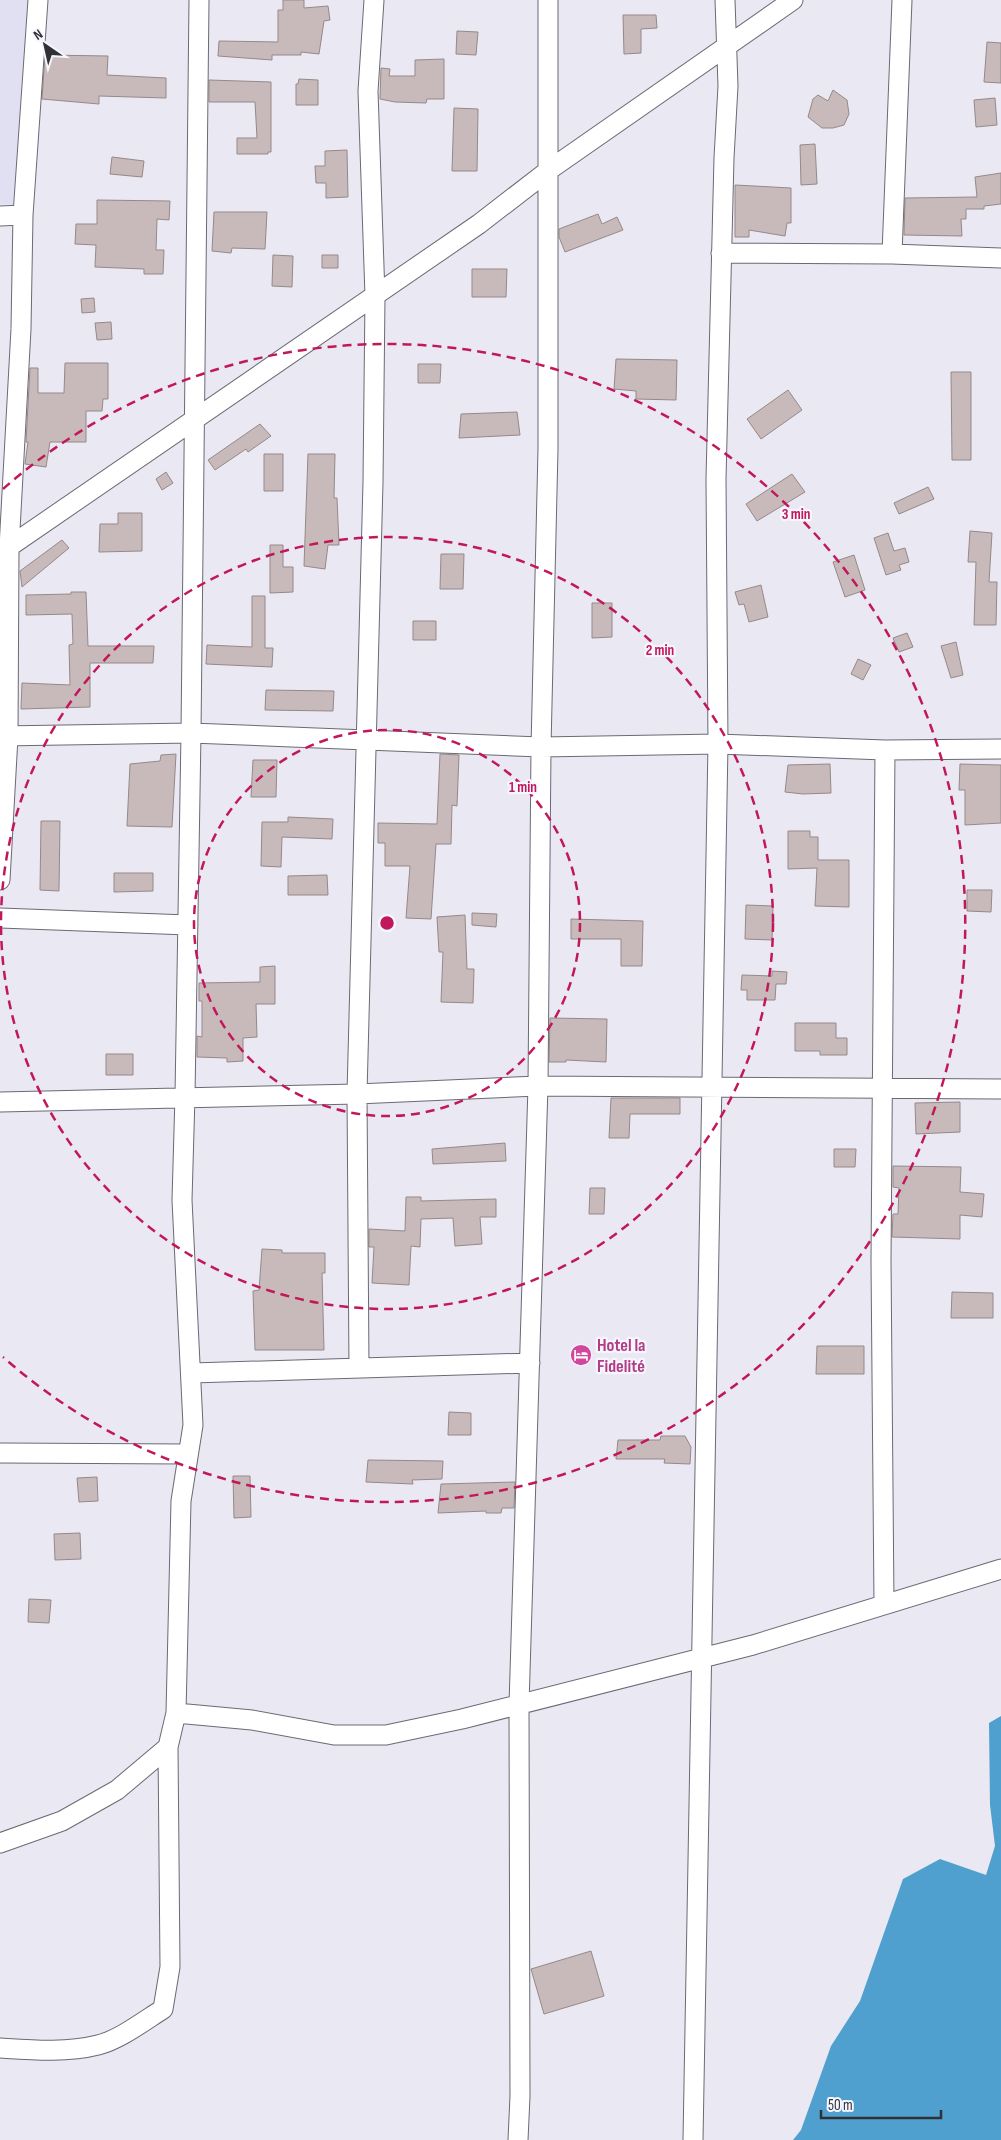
<svg xmlns="http://www.w3.org/2000/svg" width="1001" height="2140" font-family="'Sofia Sans Condensed',sans-serif">
  <style>
    .built { fill: #e1dff2 }
    .water { fill: #4fa0ce }
    .building { fill: #c8baba; stroke: #958988 }
    .lines { fill: none; stroke-linecap: round; stroke-linejoin: round }
    .minor-casing { stroke: #6a6a73; stroke-width: 21 }
    .minor { stroke: #fff; stroke-width: 19 }
    .ring { fill: none; stroke: #c2185b; stroke-width: 2.5; stroke-dasharray: 9 6 }
    .labels { text-anchor: middle; dominant-baseline: central; stroke-width: 4.5; stroke-linejoin: round; paint-order: stroke }
    .hotel-label { font-size: 18px; font-weight: bold; fill: #b23c85; stroke: #f6f6ff; text-anchor: start }
    .centre { fill: #c2185b; stroke: #f6f6ff; stroke-width: 2.5 }
    .ring-label { font-size: 15px; text-anchor: middle; font-weight: bold; fill: #c2185b; stroke: #f6f6ff; stroke-width: 4.5; stroke-linejoin: round; paint-order: stroke }
  </style>
  <rect width="100%" height="100%" fill="#e9e8f3"/>
  <path class="built" d="M0,0H30L22,205L0,204Z"/>
  <path class="water" d="M1001,1716V2140H793L801,2130L831,2046L860,2001L903,1879L940,1859L986,1875L995,1846L990,1805L989,1723Z"/>
  <path class="building" d="M283,0H304V8L328,6L330,20L324,21L319,54L301,52V55H272V60L218,56L219,41L278,42V10H283Z
    M623,15H656L657,28L641,29V53L624,54Z
    M457,31L478,32L476,55L456,54Z
    M987,42L1001,43V83L984,82Z
    M45,55L108,56L107,75L166,78V98L99,96V104L42,99Z
    M444,59V99H427L426,103L395,102L380,99L381,68L390,69L389,76H415V60Z
    M299,79L318,80V105H296V84H298Z
    M209,80L271,82V152H268V154H237V138H257L255,102H209Z
    M833,90L847,100L849,114L844,125L833,128H822L808,117L813,99L818,95L828,101Z
    M995,98L997,125L976,127L974,100Z
    M454,108L478,109L477,171H452Z
    M815,144L817,184L801,185L800,145Z
    M347,150L348,197L326,198V183H316L315,166H325V151Z
    M112,157L144,161L142,177L110,174Z
    M1001,173V204L984,206V209H966V219H961L962,236L904,235L905,198L977,197L975,177Z
    M735,185L791,188V223H787L785,236L749,230V237H735Z
    M97,200L170,201L169,220L157,219L156,250H164L163,274H144V269L95,267L96,245L75,244L76,224H97Z
    M214,212H267L265,249L232,248L231,253L212,251Z
    M598,214L602,224L617,217L623,230L565,252L559,237V229Z
    M273,255L293,256L292,287L272,286Z
    M322,255H338V268H322Z
    M472,269H507L506,297H472Z
    M94,298L95,312L82,313L81,299Z
    M111,322L112,339L97,340L95,323Z
    M616,359L677,360L676,400L636,399V391L614,389Z
    M65,363H108V399H103L102,411H86V442H50L46,467L25,464L28,442H26L30,368H38V393H64Z
    M418,364H441L440,383H418Z
    M951,372H971V460H952Z
    M788,390L802,410L761,439L747,419Z
    M517,412L520,435L459,438L461,414Z
    M260,424L271,436L248,452L246,449L215,470L208,460Z
    M264,454H283V491H264Z
    M308,454H335L334,498H337L339,545H328L325,569L304,566Z
    M166,472L173,483L162,490L156,479Z
    M792,474L805,492L757,521L746,504Z
    M928,487L934,499L899,514L894,503Z
    M118,513H142V551L99,552L100,524H118Z
    M970,531L992,533L989,582H997L996,625H974L976,562H968Z
    M888,533L894,551L905,548L909,562L899,565L901,570L886,575L874,538Z
    M62,540L69,548L22,587L20,571Z
    M270,545H283V567H293V592L270,593Z
    M441,554H464L463,589H440Z
    M854,555L865,590L845,597L833,562Z
    M761,585L768,617L749,622L744,604L739,605L735,592Z
    M71,592H86L88,646H154L153,663H90V707L21,709L22,683L70,685L69,645L73,644L72,614L26,615V595L71,594Z
    M252,596H265V648H273L272,667L206,664L207,645L252,647Z
    M592,603H612V637L592,638Z
    M413,621H436V640H413Z
    M907,633L913,647L899,652L893,638Z
    M956,642L963,675L951,678L941,646Z
    M858,659L871,665L863,680L851,674Z
    M266,690L334,691L333,711L265,710Z
    M176,754L172,827L127,826L130,764L160,761L161,755Z
    M440,754L459,755L457,806L452,805L451,844H436L431,919L406,918L410,866H385V843H378V823L437,824Z
    M253,760H277L276,797H251Z
    M830,764L831,793L803,794L785,792L788,765Z
    M960,764L1001,765V823L965,825V790H959Z
    M288,817L333,819L332,839L282,837L281,867L261,866L262,822H288Z
    M41,821H60L59,891L40,890Z
    M788,831H810V837H818V860H849V907L815,906L817,868L788,869Z
    M114,873H153V891L114,892Z
    M327,875L328,895H288V876Z
    M967,890H992L991,912L967,911Z
    M746,905L773,906L772,940L745,939Z
    M472,913L497,914L496,927L472,925Z
    M465,915L467,969H474L473,1003L441,1002L443,952H439L437,917Z
    M571,919L643,921L642,966H621V939H571Z
    M275,966V1004H256L257,1037L243,1038V1061L227,1062V1058L197,1057V1036L202,1037V1001H199V983L260,982V967Z
    M772,971L787,972L786,984H776L775,1000H747V990H741L742,975L772,976Z
    M550,1018L607,1019L606,1062L566,1060V1062H549Z
    M795,1023H836V1038H847V1055H820V1051H795Z
    M106,1054H133V1075H106Z
    M611,1098H680V1114H630L629,1138H609Z
    M960,1102V1132L916,1134L915,1103Z
    M505,1143L506,1161L433,1164L432,1149Z
    M834,1149H856L855,1167H834Z
    M893,1166L961,1167L960,1192L984,1194L982,1217L960,1215V1239L892,1237L893,1214H898L899,1188L893,1187Z
    M590,1188H605L604,1214H589Z
    M406,1197H421V1201L496,1199V1217H480L482,1244L455,1246L453,1218L421,1219L420,1247L411,1246L409,1285L372,1283L374,1247H369V1229L405,1231Z
    M262,1249L282,1250V1253H325V1273H322L324,1350H255L253,1291L259,1290Z
    M952,1292L993,1293V1318H951Z
    M817,1346H864V1374H816Z
    M449,1412L471,1413V1435H448Z
    M661,1436H685L691,1447L690,1464L664,1463L665,1459H616L618,1440H660Z
    M368,1460L443,1461L442,1479L412,1480L413,1484L366,1482Z
    M233,1476H250L251,1517L234,1518Z
    M97,1477L98,1501L79,1502L77,1478Z
    M515,1482L514,1508H502L501,1513H486V1511L438,1513L441,1484Z
    M80,1533L81,1559L55,1560L54,1534Z
    M29,1599L51,1600L49,1623L28,1622Z
    M591,1951L604,1996L544,2014L531,1969Z"/>
  <g class="lines">
    <g class="minor-casing">
      <path id="minor" d="M0,216L23,215
        M721,253L892,254L1001,258
        M892,254L902,0
        M0,553L479,224L549,170L793,0
        M0,736L191,733L541,747L718,744L885,750L1001,749
        M0,880L8,737L9,548L21,329L23,215L38,0
        M0,918L188,925
        M0,1102L357,1094L538,1086L1001,1089
        M359,1368L357,1094L373,482L375,296L368,91L374,0
        M192,1373L530,1363
        M0,1453L187,1454
        M884,1604L881,1261L885,750
        M176,1713L252,1720L334,1735H386L462,1719L753,1645L1001,1569
        M0,1843L62,1821L117,1790L168,1747
        M0,2048C32,2050 66,2053 98,2045C119,2040 144,2021 163,2009L170,1967L168,1747L176,1713L181,1501L193,1425L182,1200L185,1096L191,733L199,0
        M518,2140L520,2096L519,1705L538,1086L541,747L548,449V0
        M693,2140L718,744L716,479L724,158L728,86L725,0"/>
    </g>
    <use href="#minor" class="minor"/>
  </g>
  <g class="ring">
    <circle cx="387" cy="923" r="193"/>
    <circle cx="387" cy="923" r="386"/>
    <path d="M3 489A579 579 0 1 1 3 1357"/>
  </g>
  <defs>
    <g id="hotel-disc" transform="scale(1.125)"><circle r="9.5" fill="#d1479c" stroke="#f6f6ff"/><path d="M-6-4.5h1.5V1H6V5H4.5V3h-9V5H-6ZM-4 0a1.8 1.8 0 1 1 3.6 0ZM.5 0V-2.5h3Q6-2.5 6 0Z" fill="#fff"/></g>
  </defs>
  <g fill-rule="evenodd">
    <use href="#hotel-disc" x="581" y="1355"/>
  </g>
  <g class="labels">
    <g class="hotel-label">
      <text x="597" y="1345">Hotel la<tspan x="597" dy="21">Fidelité</tspan></text>
    </g>
  </g>
  <circle cx="387" cy="923" r="8" class="centre"/>
  <g class="ring-label">
    <text x="796" y="519">3 min</text>
    <text x="660" y="655">2 min</text>
    <text x="523" y="792">1 min</text>
  </g>
  <g transform="translate(45 45) rotate(326)" stroke="#f6f6ff" stroke-width="4" paint-order="stroke">
  <path d="M0-4L9 19L0 12L-9 19Z" fill="#313035"/>
  <text y="-8" font-size="14" font-weight="bold" text-anchor="middle" fill="#313035">N</text>
  </g>
  <path d="M821 2110v8h120v-8" fill="none" stroke="#313035" stroke-width="2.5"/>
  <text x="828" y="2110" font-size="15" fill="#313035" stroke="#f6f6ff" stroke-width="4" paint-order="stroke">50 m</text>
</svg>
